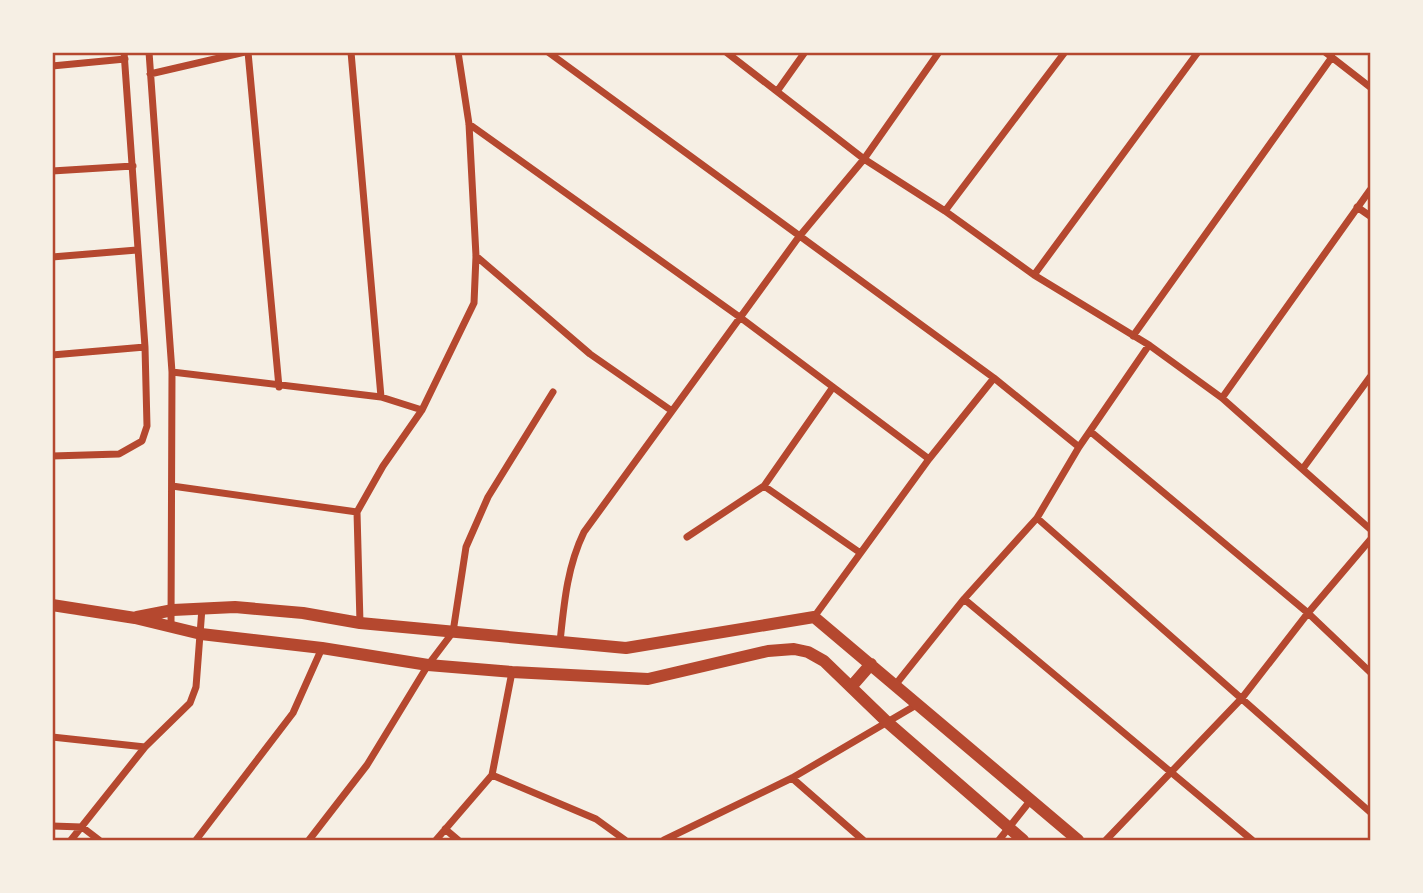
<svg xmlns="http://www.w3.org/2000/svg" width="1423" height="893" font-family="'Fira Sans',sans-serif">
  <style>
    .lines { fill: none; stroke-linecap: round; stroke-linejoin: round }
    .minor { stroke: #b5482f; stroke-width: 7 }
    .tertiary { stroke: #b5482f; stroke-width: 12 }
    .neatline { fill: none; stroke: #b5482f; stroke-width: 2.5 }
  </style>
  <rect width="100%" height="100%" fill="#f6efe4"/>
  <g class="lines">
    <path class="minor" d="M149,52L172,372L171,628
      M248,52L279,387
      M351,52L381,397
      M548,52L994,378L1079,447
      M726,52L864,159L945,211L1034,275L1149,345L1222,398L1370,529
      M1325,52L1370,87
      M52,66L125,59
      M150,74L245,52
      M778,90L805,52
      M469,124L741,318L929,459
      M52,171L133,166
      M1357,207L1370,216
      M945,211L1065,52
      M476,256L590,354L672,411
      M52,257L137,250
      M1034,275L1198,52
      M1133,336L1332,57
      M52,355L145,347
      M172,372L381,397L422,410
      M833,387L764,486L859,552
      M1222,398L1370,190
      M1091,432L1308,613L1370,672
      M52,456L119,454L142,441L147,426L145,347L124,52
      M1304,467L1370,377
      M172,486L357,512
      M1037,518L1370,812
      M687,537L764,486
      M964,599L1252,840
      M814,617L929,459L994,378
      M360,623L357,512L383,466L422,410L474,303L476,256L469,124L458,52
      M560,642C564,604 567,567 584,532L798,238L864,159L939,52
      M896,684L964,599L1037,518L1079,447L1149,345
      M52,737L145,747
      M492,775L596,819L625,840
      M792,778L863,840
      M52,826L82,827L99,840
      M445,829L458,840
      M71,840L145,747L190,703L196,687L202,608
      M196,840L293,713L322,648
      M309,840L367,765L428,665L453,632L466,547L488,497L553,392
      M436,840L492,775L512,672
      M664,840L792,778L918,704
      M999,840L1030,801
      M1106,840L1242,698L1308,613L1370,540"/>
    <path class="tertiary" d="M52,605L135,618L201,634L322,648L428,665L512,672L648,679L768,651L794,649L808,652L824,661L886,721L1023,840
      M137,617L173,610L235,607L303,613L360,623L626,648L814,617L1078,840
      M851,687L871,664"/>
  </g>
  <rect width="1423" height="893" fill="none" stroke="#f6efe4" stroke-width="108"/>
  <rect x="54" y="54" width="1315" height="785" class="neatline"/>
</svg>
